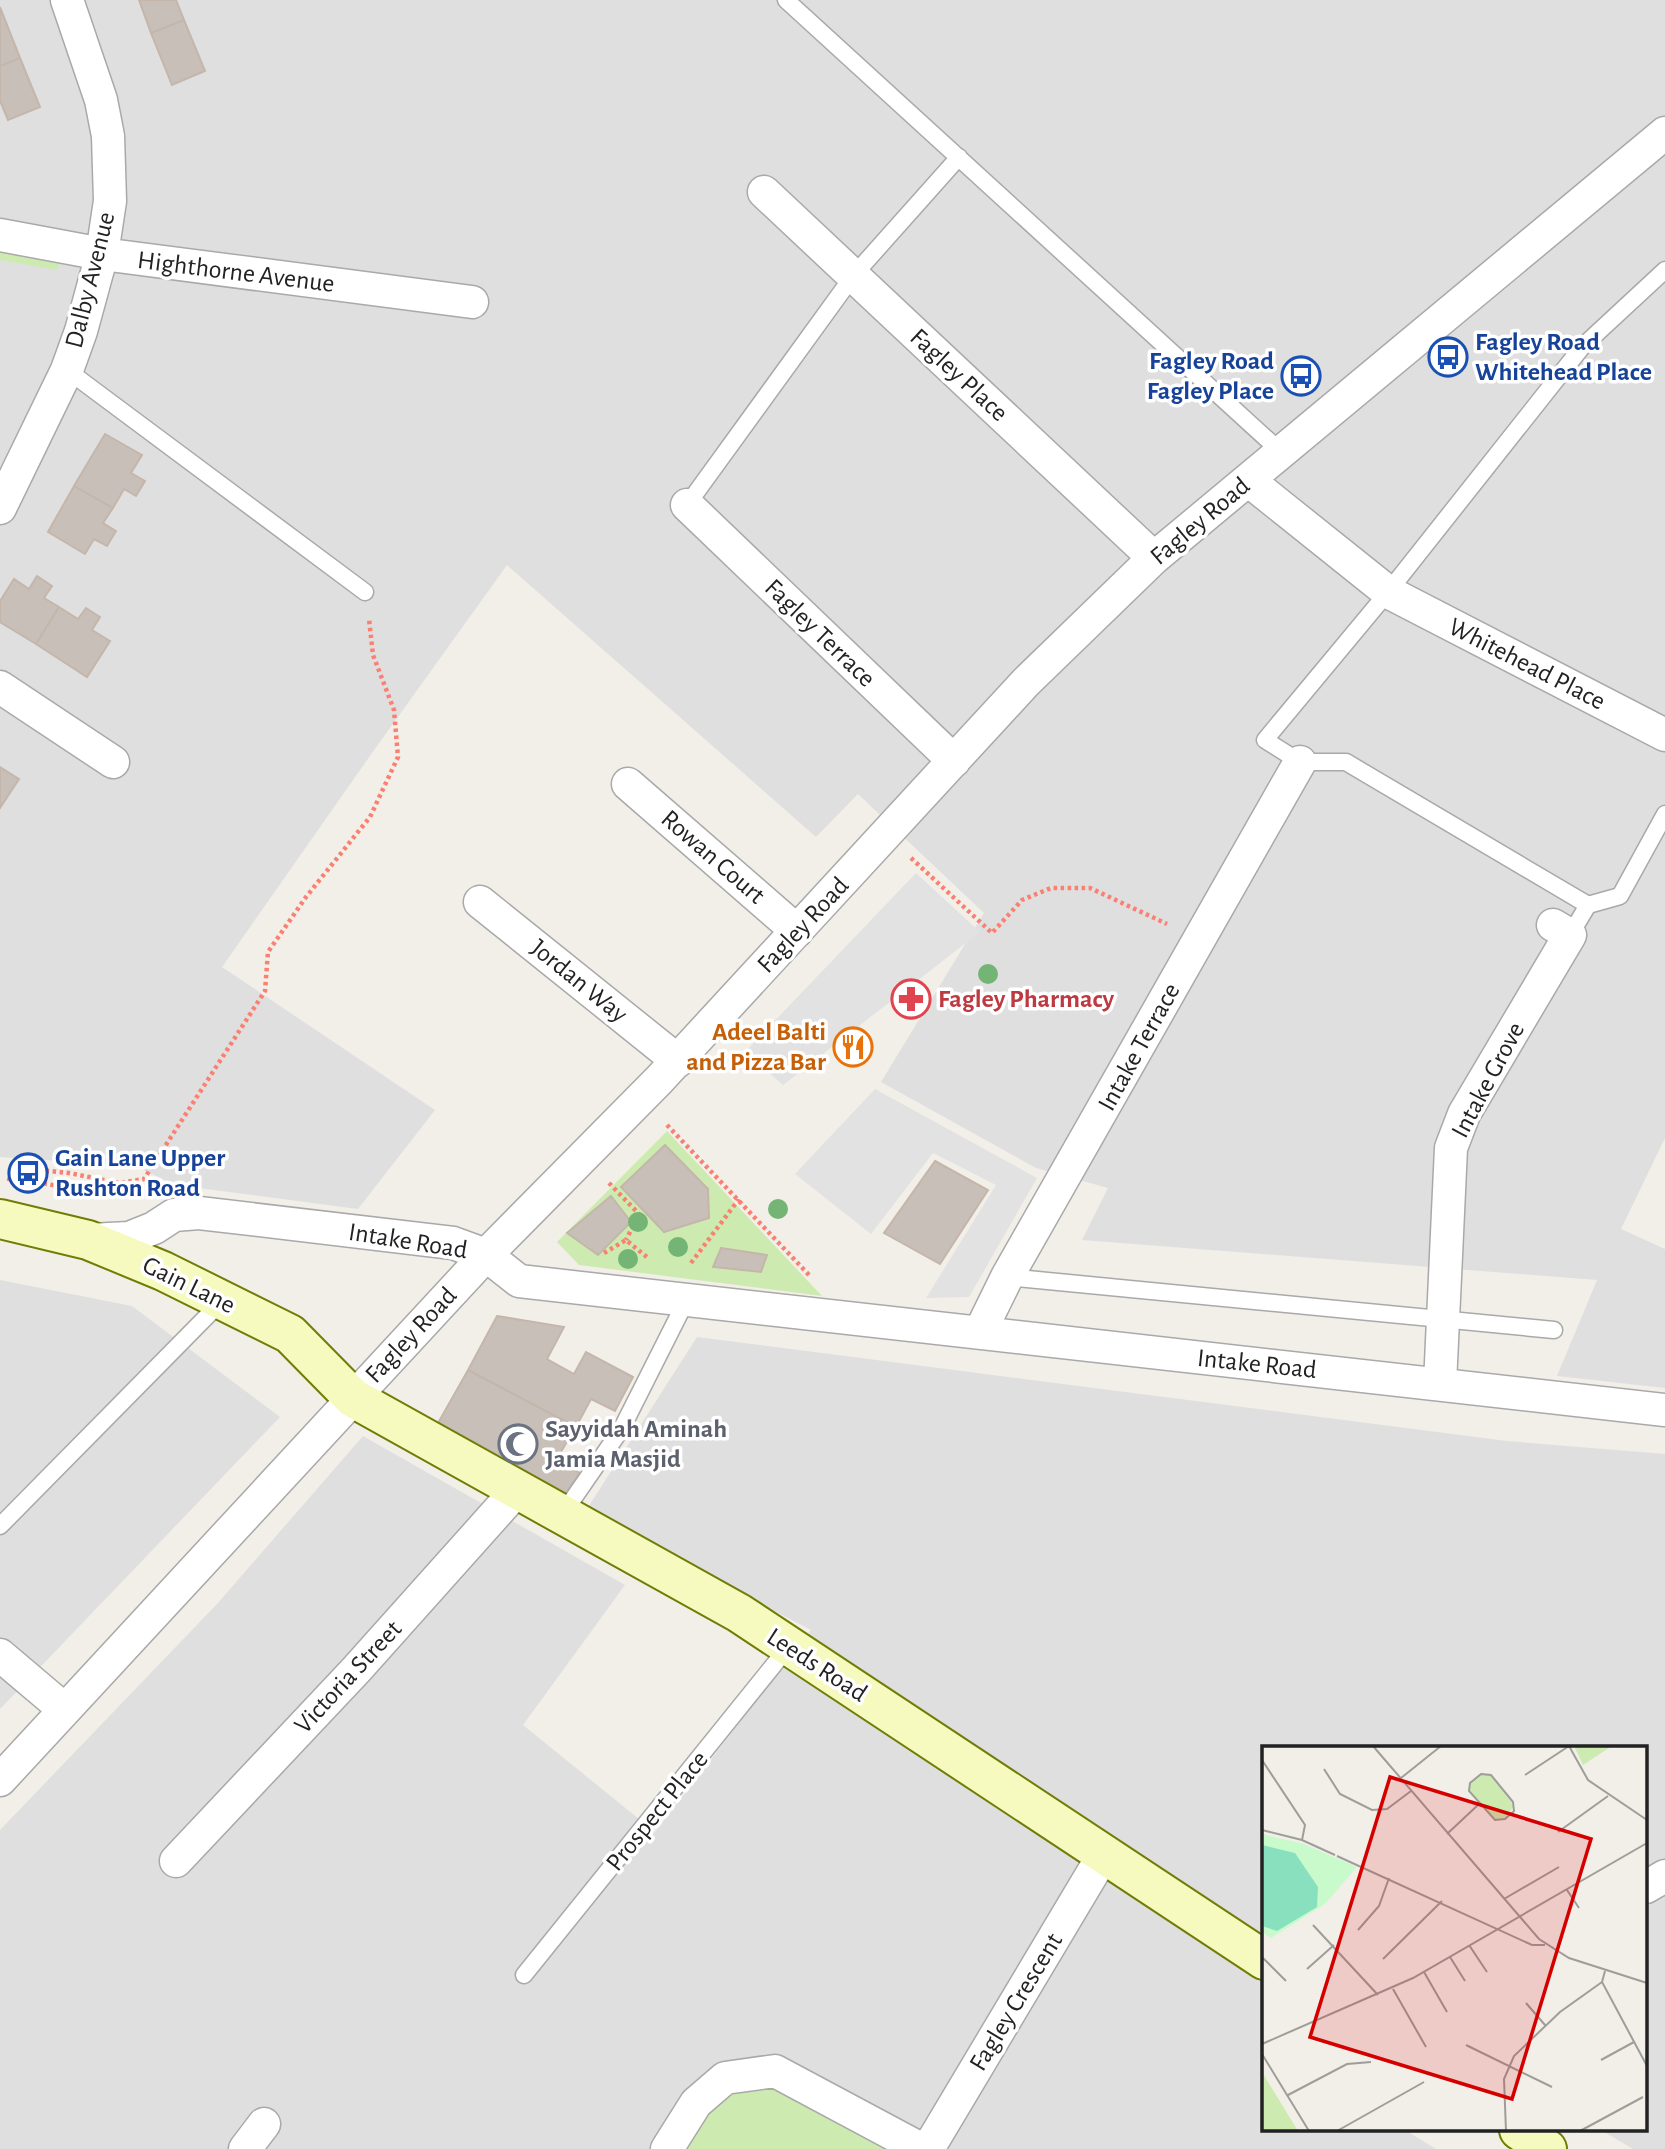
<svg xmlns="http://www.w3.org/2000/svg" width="1665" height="2149" font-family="'Alegreya Sans',sans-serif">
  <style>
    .residential { fill: #e0dfdf }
    .grass { fill: #cdebb0 }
    .parking { fill: #e2e2e2 }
    .building { fill: #c7bfb8; stroke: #c4b6ab; stroke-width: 2 }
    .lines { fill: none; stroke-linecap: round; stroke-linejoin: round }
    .lane-casing { stroke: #a9a9a9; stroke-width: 19 }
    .street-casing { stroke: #a9a9a9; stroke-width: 35 }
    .secondary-casing { stroke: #707d05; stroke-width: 42 }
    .path { stroke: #fa8072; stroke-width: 4.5; stroke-dasharray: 3.5 3.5; stroke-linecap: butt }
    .lane { stroke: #fff; stroke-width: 16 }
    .street { stroke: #fff; stroke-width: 32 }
    .secondary { stroke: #f7fabf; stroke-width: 38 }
    .tree { fill: #74b475 }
    .labels { text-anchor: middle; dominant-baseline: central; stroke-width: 7; stroke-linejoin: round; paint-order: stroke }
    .street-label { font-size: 26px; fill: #222; stroke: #fff }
    .transit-label { font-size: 26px; font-weight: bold; fill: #164399; stroke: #fff; text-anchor: start }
    .health-label { font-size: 26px; font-weight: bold; fill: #be3a42; stroke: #fff; text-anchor: start }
    .food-label { font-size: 26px; font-weight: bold; fill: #c56008; stroke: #fff; text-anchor: end }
    .worship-label { font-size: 26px; font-weight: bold; fill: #5b616d; stroke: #fff; text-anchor: start }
    .inset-road { fill: none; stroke: #9f9d99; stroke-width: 2 }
    .view { fill: #d40000; fill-opacity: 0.15; stroke: #d40000; stroke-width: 3.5 }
    .inset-edge { fill: none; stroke: #222; stroke-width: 3.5 }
  </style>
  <rect width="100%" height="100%" fill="#f2efe9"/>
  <path class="residential" d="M0,0H1665V1138L1621,1229L1665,1249V1388L1557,1376L1597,1280L1082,1240L1108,1188L1036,1168L881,1082L984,913L858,794L816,837L507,565L372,753L222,967L435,1110L358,1209L175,1185L135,1166L0,1157Z
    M0,1280L132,1306L280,1417L0,1709Z
    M697,1337L1507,1441L1665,1454V2149H1633L1601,2130H1646V1748H1264V2130H1405L1436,2149H0V1830L217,1604L363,1436L625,1585L523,1725L655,1832L811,1630L585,1512Z"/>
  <path class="grass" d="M0,249L60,262L57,270L0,260Z
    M667,1131L822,1296L579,1265L557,1242Z
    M775,2071L921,2149H667L696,2103Z"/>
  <path class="parking" d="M916,873L980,932L783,1085L745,1052Z
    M875,1089L1037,1178L969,1297L926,1298L996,1185L933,1153L871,1234L795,1174Z"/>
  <path class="building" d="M139,0H176L184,20L151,33Z
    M0,7L20,58L0,66Z
    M184,20L205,71L172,85L151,33Z
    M20,58L40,107L8,120L0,101V66Z
    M105,434L142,455L131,473L145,481L136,496L124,489L113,508L74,486Z
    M74,486L113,508L103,523L116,531L107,546L94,539L85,554L48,532Z
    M37,576L52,586L44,598L59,607L36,644L0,622V601L14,579L29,589Z
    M59,607L78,619L86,608L100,617L92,630L110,641L87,677L36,644Z
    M0,767L19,779L0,808Z
    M665,1145L708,1189L709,1218L664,1232L621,1187Z
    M935,1161L988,1190L940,1264L884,1233Z
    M611,1196L631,1222L598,1255L567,1233Z
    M721,1248L767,1255L761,1272L713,1267Z
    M497,1316L564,1327L547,1359L574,1374L586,1352L633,1377L615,1411L591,1399L576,1427L468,1370Z
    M468,1370L576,1427L556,1460L580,1473L562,1498L437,1425Z"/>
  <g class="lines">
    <g class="lane-casing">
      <path id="lane" d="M786,0L1281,452
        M67,370L365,592
        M687,505L853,276L959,157
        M1588,905L1346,762H1300L1265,740L1388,592L1582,347L1665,270
        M1570,935L1588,905L1620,896L1665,814
        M1007,1277L1554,1330
        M562,1515L622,1428L687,1299
        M0,1526L222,1301
        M524,1975L789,1646"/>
    </g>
    <g class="street-casing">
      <path id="street" d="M764,192L1154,558
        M0,235L102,254L472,302
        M1248,480L1388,592L1665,735
        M687,505L954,761
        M0,508L67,370L81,331L102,254L110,201L108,136L101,100L67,0
        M0,687L113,762
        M628,784L797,931
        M480,902L678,1061
        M89,1240L129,1238L154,1228L174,1215L199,1213L453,1243L486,1255L519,1281L1665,1410
        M980,1332L1007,1277L1300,762
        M1440,1384L1451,1148L1464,1114L1570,935L1553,925
        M0,1655L65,1710
        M0,1780L486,1255L659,1080L1026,682L1154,558L1665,133
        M176,1861L356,1670L517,1490
        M1646,1887L1665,1876
        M245,2149L264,2124
        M667,2149L696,2103L725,2078L775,2071L921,2149
        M928,2149L1104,1854"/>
    </g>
    <g class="secondary-casing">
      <path id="secondary" d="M0,1219L88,1240L163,1271L290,1334L353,1398L739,1613L1264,1960
        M1519,2130L1547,2149"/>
    </g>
    <path class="path" d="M911,858L992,933L1022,900L1051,888H1090L1167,924
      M667,1125L810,1276
      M16,1178L68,1188L81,1195
      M9,1181L11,1167L69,1173L119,1183L144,1179L265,991L268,952L306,897L370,817L398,757L394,710L373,655L369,619
      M609,1183L639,1214L626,1240
      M604,1253L626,1240L648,1258
      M691,1263L739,1199"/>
    <use href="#lane" class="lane"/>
    <use href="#street" class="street"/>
    <use href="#secondary" class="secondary"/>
  </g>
  <g class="tree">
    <circle cx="988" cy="974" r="10"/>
    <circle cx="778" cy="1209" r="10"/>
    <circle cx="638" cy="1222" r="10"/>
    <circle cx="678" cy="1247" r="10"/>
    <circle cx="628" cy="1259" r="10"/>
  </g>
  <defs>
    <g id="bus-ring" transform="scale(2.0125)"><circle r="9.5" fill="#fff" stroke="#1a4fb4" stroke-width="1.5"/><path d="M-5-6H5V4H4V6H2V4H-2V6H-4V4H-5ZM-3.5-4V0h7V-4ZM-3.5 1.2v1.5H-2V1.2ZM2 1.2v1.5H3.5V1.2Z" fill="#1a4fb4"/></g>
    <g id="pharmacy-ring" transform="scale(2.0125)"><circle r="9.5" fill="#fff" stroke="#e0444e" stroke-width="1.5"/><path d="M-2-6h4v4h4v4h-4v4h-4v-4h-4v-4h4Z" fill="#e0444e"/></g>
    <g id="restaurant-ring" transform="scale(2.0125)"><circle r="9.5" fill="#fff" stroke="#e8710a" stroke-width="1.5"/><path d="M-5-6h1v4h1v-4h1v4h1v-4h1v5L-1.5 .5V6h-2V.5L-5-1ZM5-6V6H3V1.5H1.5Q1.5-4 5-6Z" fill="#e8710a"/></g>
    <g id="mosque-ring" transform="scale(2.0125)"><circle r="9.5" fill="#fff" stroke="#6b7280" stroke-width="1.5"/><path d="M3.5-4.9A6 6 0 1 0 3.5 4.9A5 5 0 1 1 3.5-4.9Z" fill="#6b7280"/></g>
  </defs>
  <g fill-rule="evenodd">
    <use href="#bus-ring" x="1448" y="357"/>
    <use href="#bus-ring" x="1301" y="376"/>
    <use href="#pharmacy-ring" x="911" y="999"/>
    <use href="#restaurant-ring" x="853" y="1047"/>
    <use href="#bus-ring" x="28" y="1173"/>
    <use href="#mosque-ring" x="518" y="1444"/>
  </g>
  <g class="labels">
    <g class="street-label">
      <text transform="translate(236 272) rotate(7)">Highthorne Avenue</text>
      <text transform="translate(90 280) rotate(-76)">Dalby Avenue</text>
      <text transform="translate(959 375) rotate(43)">Fagley Place</text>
      <text transform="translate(1200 521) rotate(-40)">Fagley Road</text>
      <text transform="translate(820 633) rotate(44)">Fagley Terrace</text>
      <text transform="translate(1527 664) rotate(27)">Whitehead Place</text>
      <text transform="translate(713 857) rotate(41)">Rowan Court</text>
      <text transform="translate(803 925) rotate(-47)">Fagley Road</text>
      <text transform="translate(579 981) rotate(39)">Jordan Way</text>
      <text transform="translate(1139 1047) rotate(-61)">Intake Terrace</text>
      <text transform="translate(1488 1080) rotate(-62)">Intake Grove</text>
      <text transform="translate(408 1241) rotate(9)">Intake Road</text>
      <text transform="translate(189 1285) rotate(26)">Gain Lane</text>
      <text transform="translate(411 1335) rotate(-47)">Fagley Road</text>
      <text transform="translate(1257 1364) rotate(6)">Intake Road</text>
      <text transform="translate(817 1665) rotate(33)">Leeds Road</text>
      <text transform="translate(348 1677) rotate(-47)">Victoria Street</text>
      <text transform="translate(657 1811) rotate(-51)">Prospect Place</text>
      <text transform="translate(1016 2002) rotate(-59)">Fagley Crescent</text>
    </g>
    <g class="transit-label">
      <text x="1475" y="342">Fagley Road<tspan x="1475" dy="30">Whitehead Place</tspan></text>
      <text x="1274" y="361" text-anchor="end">Fagley Road<tspan x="1274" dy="30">Fagley Place</tspan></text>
      <text x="55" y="1158">Gain Lane Upper<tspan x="55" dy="30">Rushton Road</tspan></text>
    </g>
    <g class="health-label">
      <text x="938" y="999">Fagley Pharmacy</text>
    </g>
    <g class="food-label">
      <text x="826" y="1032">Adeel Balti<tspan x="826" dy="30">and Pizza Bar</tspan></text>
    </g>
    <g class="worship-label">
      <text x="545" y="1429">Sayyidah Aminah<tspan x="545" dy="30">Jamia Masjid</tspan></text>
    </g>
  </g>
  <g transform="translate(1262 1746)">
    <rect width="385" height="385" fill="#f2efe9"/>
    <path d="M312,0H350L321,19ZM219,28L229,29L252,60L243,73L233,74L207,45L208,37ZM0,326L36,385H0Z" fill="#cdebb0"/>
    <path d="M0,88L42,98L95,121L63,158L9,192L0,186Z" fill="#c8facc"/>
    <path d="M0,99L33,107L56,141L55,161L15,185L0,180Z" fill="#88e0be"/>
    <path class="inset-road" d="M111,0L277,193L307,212L385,237M307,0L326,34L385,74M0,14L43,79L40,94M62,23L78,48L110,64L125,63L149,45M219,28L229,29L251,56L252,65L243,73L233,74L207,45L208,37ZM263,29L307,0M139,32L179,0M0,84L40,94L73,109M296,86L346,50M185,88L217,58M75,110L270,199H283M305,144L317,162M242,153L297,121M51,179L116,249M96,184L117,160L127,132M207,199L225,226M0,211L24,235M188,211L203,235M121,213L180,155M45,223L72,199M343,225L340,236L385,320M162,226L185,266M131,243L164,301M264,257L283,279M0,298L151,232L385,97M204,299L290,341M0,308L47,385M339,314L372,296M26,349L85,318L109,316M75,385L162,336M244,385L242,333L252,310L298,266L340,236M318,385L381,351"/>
    <path class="view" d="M128,31L329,93L250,353L48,291Z"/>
    <rect width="385" height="385" class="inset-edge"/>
  </g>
</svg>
